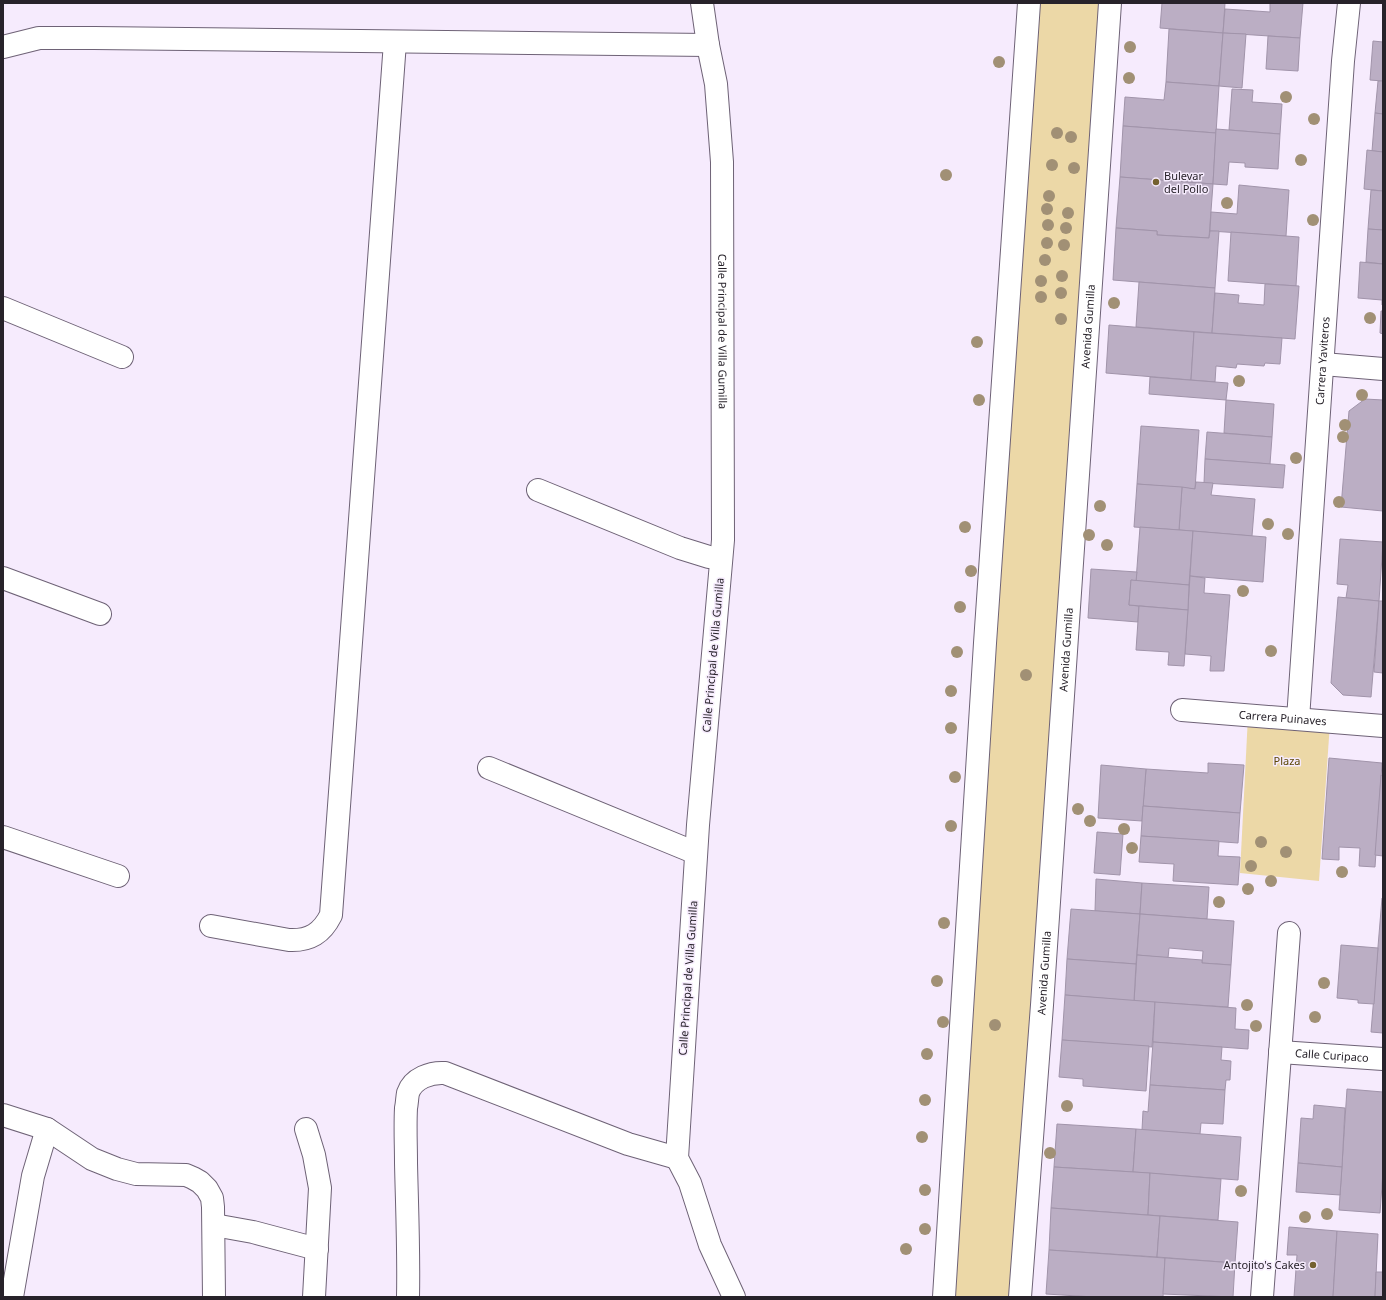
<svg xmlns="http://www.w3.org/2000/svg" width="1386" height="1300" font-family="'Noto Sans',sans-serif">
<rect width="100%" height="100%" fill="#f6ebfd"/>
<!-- green -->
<g fill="#ecd8a7">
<polygon points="1033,3 1107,3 1017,1297 948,1297"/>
<polygon points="1248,716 1330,723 1319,881 1240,873"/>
</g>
<!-- building -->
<g fill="#bbaec4" stroke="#a194aa">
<polygon points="1162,3 1225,3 1223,33 1160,28"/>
<polygon points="1270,3 1303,3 1300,38 1223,33 1225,9 1270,12"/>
<polygon points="1169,29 1223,33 1219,86 1166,82"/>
<polygon points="1223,33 1246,34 1242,88 1219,86"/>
<polygon points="1268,36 1300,38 1298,71 1266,69"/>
<polygon points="1373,41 1383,42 1383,81 1370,80"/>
<polygon points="1378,81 1383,81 1383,114 1375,113"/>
<polygon points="1166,82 1219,86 1216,133 1123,126 1125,97 1164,100"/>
<polygon points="1232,89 1253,90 1252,102 1282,104 1280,134 1229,130"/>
<polygon points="1375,113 1383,114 1383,152 1372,151"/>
<polygon points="1123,126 1216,133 1213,184 1120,177"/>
<polygon points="1216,129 1280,134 1278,169 1245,167 1245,163 1229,162 1227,185 1213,184"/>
<polygon points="1367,150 1383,152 1383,191 1364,189"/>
<polygon points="1120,177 1213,184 1209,238 1157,235 1157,231 1116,228"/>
<polygon points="1239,185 1289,190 1286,236 1210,231 1211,212 1237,214"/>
<polygon points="1371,190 1383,191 1383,230 1368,229"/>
<polygon points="1116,228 1157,231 1157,235 1209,238 1210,231 1219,231 1215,288 1113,280"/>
<polygon points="1368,229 1383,230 1383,264 1366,262"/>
<polygon points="1231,232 1299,237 1296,286 1228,281"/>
<polygon points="1360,262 1383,264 1383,305 1382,305 1382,300 1358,298"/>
<polygon points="1139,282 1215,288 1212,333 1136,327"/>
<polygon points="1265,284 1299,286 1295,339 1212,333 1215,293 1239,295 1238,303 1264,305"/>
<polygon points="1381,311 1383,311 1383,334 1380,333"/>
<polygon points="1109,325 1194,332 1191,380 1106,373"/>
<polygon points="1194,332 1282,338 1280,364 1265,363 1264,366 1237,364 1236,368 1216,366 1215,382 1191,380"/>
<polygon points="1150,377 1228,383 1226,400 1149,394"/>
<polygon points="1365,399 1383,400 1383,511 1341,507 1349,411"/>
<polygon points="1226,400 1274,404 1272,437 1224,433"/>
<polygon points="1141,426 1199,430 1195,489 1137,484"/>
<polygon points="1207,432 1272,437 1270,464 1205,459"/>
<polygon points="1205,459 1285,465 1283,488 1204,483"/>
<polygon points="1196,482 1213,483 1211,495 1255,499 1252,536 1179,530 1182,487 1195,489"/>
<polygon points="1137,484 1182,487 1179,530 1134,527"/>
<polygon points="1140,527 1193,531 1189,585 1136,581"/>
<polygon points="1193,531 1266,537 1263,582 1190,576"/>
<polygon points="1340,539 1383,542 1379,601 1346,598 1348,585 1337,584"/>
<polygon points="1091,569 1137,572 1136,581 1131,580 1129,605 1139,606 1138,622 1088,618"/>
<polygon points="1190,576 1205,578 1204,593 1230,595 1224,671 1210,671 1211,656 1185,654"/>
<polygon points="1131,580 1189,585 1188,610 1129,605"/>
<polygon points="1338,597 1379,601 1371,697 1343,695 1331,683"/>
<polygon points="1379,601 1383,601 1383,673 1374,672"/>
<polygon points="1139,606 1188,610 1184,666 1168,665 1169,652 1136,650"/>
<polygon points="1329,758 1382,763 1375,867 1359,866 1360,848 1339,847 1339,860 1322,859"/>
<polygon points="1208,763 1244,765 1240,813 1143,806 1146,769 1208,773"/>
<polygon points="1101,765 1146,769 1142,821 1098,818"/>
<polygon points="1381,775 1383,776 1383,856 1375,855"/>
<polygon points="1143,806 1240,813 1238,843 1141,836"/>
<polygon points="1097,832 1123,834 1120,875 1094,873"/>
<polygon points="1141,836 1219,841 1218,856 1240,857 1238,885 1173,881 1174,864 1139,862"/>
<polygon points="1096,879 1142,883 1140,914 1095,911"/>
<polygon points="1142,883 1209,887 1207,919 1140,914"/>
<polygon points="1382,898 1383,898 1383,1033 1371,1032"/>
<polygon points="1071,909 1140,914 1136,964 1067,959"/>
<polygon points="1140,914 1234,921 1231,965 1202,963 1203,951 1169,948 1168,958 1137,955"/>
<polygon points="1341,945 1378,948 1374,1004 1358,1003 1358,1000 1337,998"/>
<polygon points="1137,955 1202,960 1202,963 1231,965 1228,1007 1134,1001"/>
<polygon points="1067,959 1136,964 1134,1001 1065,995"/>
<polygon points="1065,995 1155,1002 1152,1047 1062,1040"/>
<polygon points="1155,1002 1236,1008 1235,1029 1249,1030 1248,1049 1153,1042"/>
<polygon points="1062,1040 1149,1046 1146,1091 1083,1086 1083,1079 1059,1077"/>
<polygon points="1153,1042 1222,1047 1221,1060 1231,1061 1230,1080 1226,1080 1225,1090 1150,1085"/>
<polygon points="1150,1085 1225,1090 1223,1124 1201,1123 1200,1134 1142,1130 1143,1111 1148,1112"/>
<polygon points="1347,1089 1383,1092 1383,1171 1380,1213 1339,1210"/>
<polygon points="1314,1105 1345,1108 1342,1167 1298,1163 1301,1118 1313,1119"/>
<polygon points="1057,1124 1136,1129 1133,1172 1054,1167"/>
<polygon points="1136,1129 1241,1137 1238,1180 1133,1172"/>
<polygon points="1298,1163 1342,1167 1340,1195 1296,1192"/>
<polygon points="1054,1167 1150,1173 1148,1215 1051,1208"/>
<polygon points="1150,1173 1221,1179 1218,1220 1148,1215"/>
<polygon points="1051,1208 1160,1216 1157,1257 1049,1250"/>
<polygon points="1160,1216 1238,1222 1235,1263 1157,1257"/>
<polygon points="1289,1227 1337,1231 1333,1297 1294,1297 1297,1255 1287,1255"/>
<polygon points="1337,1231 1378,1234 1375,1297 1333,1297"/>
<polygon points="1049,1250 1165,1258 1163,1297 1094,1297 1046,1294"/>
<polygon points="1165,1258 1235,1263 1233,1297 1163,1294"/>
<polygon points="1376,1272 1383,1272 1383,1297 1375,1297"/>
</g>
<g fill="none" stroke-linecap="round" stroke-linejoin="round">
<!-- minor casing -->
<g stroke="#6e6276" stroke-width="24">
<g id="minor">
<path id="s1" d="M702 3 708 45 716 84 722 162 723 540 698 825 677 1158 690 1183 710 1245 734 1297"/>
<polyline points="3,47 39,38 94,38 708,45"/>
<polyline points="3,308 122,357"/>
<polyline points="1323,364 1383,369"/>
<polyline points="538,490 680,548 709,557 721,558"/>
<polyline points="3,578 100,614"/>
<path id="s2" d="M1182 710 1383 726"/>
<path id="s3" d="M1298 719 1343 61 1349 3"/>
<polyline points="489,768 696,853"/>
<polyline points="3,837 118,876"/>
<path d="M211 926 289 940C310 941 322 933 331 915L395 42"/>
<path id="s4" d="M1280 1052 1383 1059"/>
<polyline points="3,1115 47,1129 92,1159 117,1169 136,1174 186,1175 193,1178 200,1182 207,1189 212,1198 213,1207 214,1297"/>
<polyline points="306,1129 314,1155 320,1188 314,1297"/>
<polyline points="214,1225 253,1232 317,1249"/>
<polyline points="12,1297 33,1176 47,1129"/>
<path d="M408 1297C409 1252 407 1208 406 1163 406 1145 405 1127 406 1108 407 1104 407 1098 408 1093 413 1078 431 1072 445 1073L628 1144 677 1158"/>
<polyline points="1262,1297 1289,933"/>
</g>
</g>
<!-- secondary casing -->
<g stroke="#6e6276" stroke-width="24">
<g id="secondary">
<polyline points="944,1297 985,643 1029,3"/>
<path id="s5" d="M1020 1297 1042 1005 1110 3"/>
</g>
</g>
<!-- minor -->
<use href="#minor" stroke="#fff" stroke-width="22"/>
<!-- secondary -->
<use href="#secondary" stroke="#fff" stroke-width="22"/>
</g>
<!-- trees -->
<g fill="#a19075">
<circle cx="1130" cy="47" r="6"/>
<circle cx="999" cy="62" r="6"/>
<circle cx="1129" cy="78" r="6"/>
<circle cx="1286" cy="97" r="6"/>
<circle cx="1314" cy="119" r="6"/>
<circle cx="1057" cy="133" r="6"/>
<circle cx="1071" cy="137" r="6"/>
<circle cx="1301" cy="160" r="6"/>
<circle cx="1052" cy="165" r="6"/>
<circle cx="1074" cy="168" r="6"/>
<circle cx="946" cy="175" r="6"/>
<circle cx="1049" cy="196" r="6"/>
<circle cx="1227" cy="203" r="6"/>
<circle cx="1047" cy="209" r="6"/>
<circle cx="1068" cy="213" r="6"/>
<circle cx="1313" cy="220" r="6"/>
<circle cx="1048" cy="225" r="6"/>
<circle cx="1066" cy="228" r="6"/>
<circle cx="1047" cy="243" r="6"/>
<circle cx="1064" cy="245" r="6"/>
<circle cx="1045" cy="260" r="6"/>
<circle cx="1062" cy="276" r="6"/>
<circle cx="1041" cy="281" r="6"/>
<circle cx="1061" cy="293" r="6"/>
<circle cx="1041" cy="297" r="6"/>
<circle cx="1114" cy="303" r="6"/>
<circle cx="1370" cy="318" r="6"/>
<circle cx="1061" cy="319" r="6"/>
<circle cx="977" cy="342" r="6"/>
<circle cx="1239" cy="381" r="6"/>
<circle cx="1362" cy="395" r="6"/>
<circle cx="979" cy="400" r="6"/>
<circle cx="1345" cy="425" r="6"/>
<circle cx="1343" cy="437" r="6"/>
<circle cx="1296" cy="458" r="6"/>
<circle cx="1339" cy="502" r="6"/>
<circle cx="1100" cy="506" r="6"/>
<circle cx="1268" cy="524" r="6"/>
<circle cx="965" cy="527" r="6"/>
<circle cx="1288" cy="534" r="6"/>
<circle cx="1089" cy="535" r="6"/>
<circle cx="1107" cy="545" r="6"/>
<circle cx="971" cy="571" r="6"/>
<circle cx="1243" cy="591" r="6"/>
<circle cx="960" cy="607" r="6"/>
<circle cx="1271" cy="651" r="6"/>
<circle cx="957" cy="652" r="6"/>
<circle cx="1026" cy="675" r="6"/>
<circle cx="951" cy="691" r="6"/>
<circle cx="951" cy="728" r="6"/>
<circle cx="955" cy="777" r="6"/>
<circle cx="1078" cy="809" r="6"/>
<circle cx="1090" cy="821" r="6"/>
<circle cx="951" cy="826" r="6"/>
<circle cx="1124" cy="829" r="6"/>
<circle cx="1261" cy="842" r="6"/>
<circle cx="1132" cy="848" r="6"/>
<circle cx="1286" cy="852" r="6"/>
<circle cx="1251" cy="866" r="6"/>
<circle cx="1342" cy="872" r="6"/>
<circle cx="1271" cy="881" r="6"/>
<circle cx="1248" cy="889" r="6"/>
<circle cx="1219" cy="902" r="6"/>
<circle cx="944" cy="923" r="6"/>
<circle cx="937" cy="981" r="6"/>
<circle cx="1324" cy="983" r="6"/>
<circle cx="1247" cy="1005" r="6"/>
<circle cx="1315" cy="1017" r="6"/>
<circle cx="943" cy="1022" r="6"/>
<circle cx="995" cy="1025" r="6"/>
<circle cx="1256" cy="1026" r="6"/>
<circle cx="927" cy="1054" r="6"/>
<circle cx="925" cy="1100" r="6"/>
<circle cx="1067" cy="1106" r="6"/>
<circle cx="922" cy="1137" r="6"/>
<circle cx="1050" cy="1153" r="6"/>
<circle cx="925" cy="1190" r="6"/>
<circle cx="1241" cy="1191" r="6"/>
<circle cx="1327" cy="1214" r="6"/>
<circle cx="1305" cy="1217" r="6"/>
<circle cx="925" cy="1229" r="6"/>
<circle cx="906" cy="1249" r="6"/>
</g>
<!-- markers -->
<g fill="#746130" stroke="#f6ebfd" stroke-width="1.5">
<circle cx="1156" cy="182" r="4"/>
<circle cx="1313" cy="1265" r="4"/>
</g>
<g text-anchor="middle" stroke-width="3" stroke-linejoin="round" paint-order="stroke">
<!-- poi labels -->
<g font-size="11" fill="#27222a" stroke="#f6ebfd" text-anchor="start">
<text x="1164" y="180">Bulevar<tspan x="1164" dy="13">del Pollo</tspan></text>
<text x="1305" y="1269" text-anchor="end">Antojito's Cakes</text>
</g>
<!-- street labels -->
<g font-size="11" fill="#27222a" stroke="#f6ebfd">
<text dy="4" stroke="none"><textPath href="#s5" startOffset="973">Avenida Gumilla</textPath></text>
<text dy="4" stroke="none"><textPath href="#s1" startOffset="330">Calle Principal de Villa Gumilla</textPath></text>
<text dy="4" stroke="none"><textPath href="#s3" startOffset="359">Carrera Yaviteros</textPath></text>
<text dy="4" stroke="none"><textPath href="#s5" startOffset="649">Avenida Gumilla</textPath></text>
<text transform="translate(713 655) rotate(-85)" y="4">Calle Principal de Villa Gumilla</text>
<text dy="4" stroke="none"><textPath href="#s2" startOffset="101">Carrera Puinaves</textPath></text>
<text dy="4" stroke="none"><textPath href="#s5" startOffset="325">Avenida Gumilla</textPath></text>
<text transform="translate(688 978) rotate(-86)" y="4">Calle Principal de Villa Gumilla</text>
<text dy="4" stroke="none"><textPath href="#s4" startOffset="52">Calle Curipaco</textPath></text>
</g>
<!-- park labels -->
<g font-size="11" fill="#5b4605" stroke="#f6ebfd">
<text x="1287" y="765">Plaza</text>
</g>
</g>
<!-- border -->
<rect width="1386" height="1300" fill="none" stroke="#27222a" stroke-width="8"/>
</svg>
